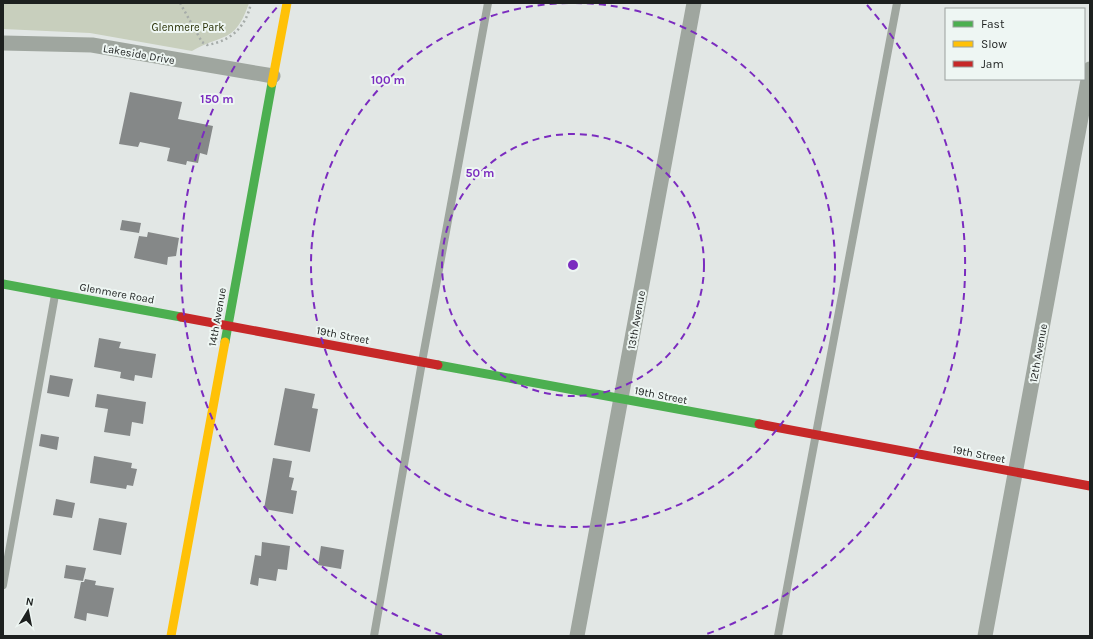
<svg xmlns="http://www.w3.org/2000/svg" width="1093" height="639" font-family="Karla,sans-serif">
<rect width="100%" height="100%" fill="#e2e7e5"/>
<!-- green -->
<path fill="#c8cfbd" d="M3 3H249C235 44 223 33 192 51L90 33 3 29Z"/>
<!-- building -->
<g fill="#858888">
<polygon points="130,92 182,102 178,119 213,126 207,155 200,153 198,163 187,161 186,165 167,161 170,148 140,142 138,147 119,144"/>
<polygon points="122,220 141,223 139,233 120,230"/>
<polygon points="148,232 179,238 176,256 168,257 167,265 134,258 139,236 147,237"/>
<polygon points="99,338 121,342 119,348 156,354 152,378 135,375 134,381 120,378 121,372 94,367"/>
<polygon points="50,375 73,379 69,397 47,393"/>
<polygon points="285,388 315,394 312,408 318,409 310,452 274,445"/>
<polygon points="97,394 146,402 143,424 132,422 130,436 104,432 108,409 95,407"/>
<polygon points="41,434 59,437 57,450 39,446"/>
<polygon points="94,456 132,463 131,468 137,469 133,486 127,485 126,489 90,483"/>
<polygon points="273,458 292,461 289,477 294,478 291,490 297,491 293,514 264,509"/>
<polygon points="56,499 75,503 72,518 53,515"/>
<polygon points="99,518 127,523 121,555 93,550"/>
<polygon points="262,542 290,546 287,570 278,569 276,581 259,578 258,586 250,584 255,555 261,556"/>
<polygon points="321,546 344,550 341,569 318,565"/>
<polygon points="66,565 86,568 83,581 64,578"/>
<polygon points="85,579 96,581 95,585 114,588 108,617 87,613 86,621 74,618 81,582 84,582"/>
</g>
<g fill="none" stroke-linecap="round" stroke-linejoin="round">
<!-- path -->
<path stroke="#a6aca9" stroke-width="2.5" stroke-dasharray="2 3" stroke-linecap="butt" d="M180 3 202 42 207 45C231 41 246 27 251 3"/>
<!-- lane -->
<g stroke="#9fa69f" stroke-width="8">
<polyline points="3,585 55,295"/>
<polyline points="374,636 422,362 488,3"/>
<polyline points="778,636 897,3"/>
</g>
<!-- street -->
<g stroke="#9fa69f" stroke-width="15">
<polyline points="3,43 92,45 273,76"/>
<polyline points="577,636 694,3"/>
<polyline points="985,636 1090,69"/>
</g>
<!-- fast -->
<g stroke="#4caf50" stroke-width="9">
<polyline points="3,284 181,317"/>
<polyline points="225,342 272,83"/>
<polyline points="438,365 759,424"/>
</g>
<!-- slow -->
<g stroke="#ffc107" stroke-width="9">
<polyline points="272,83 287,3"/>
<polyline points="171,636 225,342"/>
</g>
<!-- jam -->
<g stroke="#c62828" stroke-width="9">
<polyline points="181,317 438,365"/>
<polyline points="759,424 1090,486"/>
</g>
</g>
<!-- distance rings -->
<g fill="none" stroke="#7b2cbf" stroke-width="2" stroke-dasharray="7 5">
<circle cx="573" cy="265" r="131"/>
<path d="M575 3A262 262 0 1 1 571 3"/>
<path d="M442 635A393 393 0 0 1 279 5M867 5A393 393 0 0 1 704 635"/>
</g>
<g text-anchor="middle" stroke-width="4" stroke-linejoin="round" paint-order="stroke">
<!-- park labels -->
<g font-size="11" fill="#262e03" stroke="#eef6f3">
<text x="188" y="31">Glenmere Park</text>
</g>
<!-- street labels -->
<g font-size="11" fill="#1d201f" stroke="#eef6f3">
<text transform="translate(139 54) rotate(10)" y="4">Lakeside Drive</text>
<text transform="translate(117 293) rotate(10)" y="4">Glenmere Road</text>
<text transform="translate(217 317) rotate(-80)" y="4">14th Avenue</text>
<text transform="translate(636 320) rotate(-80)" y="4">13th Avenue</text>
<text transform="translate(343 335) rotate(11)" y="4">19th Street</text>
<text transform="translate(1038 353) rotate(-80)" y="4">12th Avenue</text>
<text transform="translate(661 395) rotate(11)" y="4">19th Street</text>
<text transform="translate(979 454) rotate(11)" y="4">19th Street</text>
</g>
</g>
<circle cx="573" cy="265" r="6" fill="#7b2cbf" stroke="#eef6f3" stroke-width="2"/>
<g font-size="12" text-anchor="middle" font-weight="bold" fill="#7b2cbf" stroke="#eef6f3" stroke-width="4" stroke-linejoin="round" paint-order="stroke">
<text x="388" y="84">100 m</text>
<text x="217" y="103">150 m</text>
<text x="480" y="177">50 m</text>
</g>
<!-- border -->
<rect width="1093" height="639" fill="none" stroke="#1d201f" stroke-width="8"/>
<!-- legend -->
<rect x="945" y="8" width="140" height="72" fill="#eef6f3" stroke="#9aa09e"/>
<rect x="953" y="21" width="20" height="6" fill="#4caf50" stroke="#9aa09e"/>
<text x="981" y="28" font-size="12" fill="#1d201f">Fast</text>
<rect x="953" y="41" width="20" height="6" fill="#ffc107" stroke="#9aa09e"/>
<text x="981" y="48" font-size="12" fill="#1d201f">Slow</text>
<rect x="953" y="61" width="20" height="6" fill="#c62828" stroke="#9aa09e"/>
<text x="981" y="68" font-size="12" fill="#1d201f">Jam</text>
<!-- north arrow -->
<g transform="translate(28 611) rotate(10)" stroke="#eef6f3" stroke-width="3" paint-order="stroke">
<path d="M0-3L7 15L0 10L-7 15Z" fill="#1d201f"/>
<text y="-6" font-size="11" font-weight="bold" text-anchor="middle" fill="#1d201f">N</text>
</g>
</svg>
